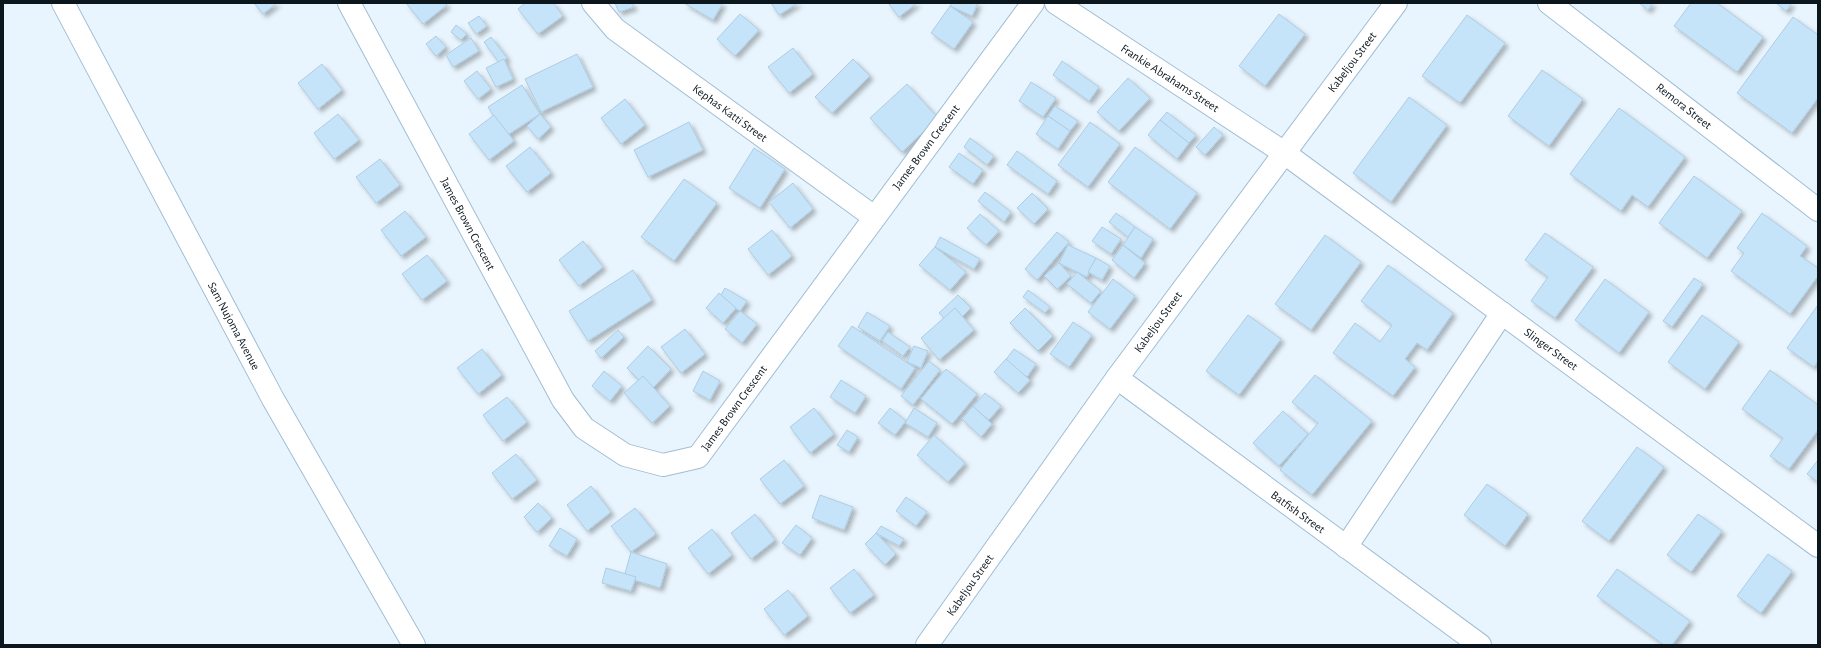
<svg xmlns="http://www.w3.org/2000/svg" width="1821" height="648" font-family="'Alegreya Sans',sans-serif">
<defs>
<filter id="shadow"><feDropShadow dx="3.5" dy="3.5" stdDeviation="2" flood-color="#0004"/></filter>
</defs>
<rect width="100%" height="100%" fill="#e9f5fe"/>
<!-- building -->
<g fill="#c5e4f9" stroke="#aecce1" filter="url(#shadow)">
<polygon points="254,3 277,3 263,14"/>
<polygon points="406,3 446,3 447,5 423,24"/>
<polygon points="525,3 553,3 563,16 538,34 518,9"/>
<polygon points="615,3 632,3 634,7 619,12"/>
<polygon points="684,3 723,3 713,20"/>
<polygon points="771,3 798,3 779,15"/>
<polygon points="888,3 917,3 899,17"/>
<polygon points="952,3 978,3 972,16 950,6"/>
<polygon points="1639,3 1653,3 1648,10"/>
<polygon points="1691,3 1717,3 1763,37 1737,72 1674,26"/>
<polygon points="1776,3 1792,3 1786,11"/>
<polygon points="950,6 973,22 954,49 931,33"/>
<polygon points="740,14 759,30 735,56 717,39"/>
<polygon points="1279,14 1305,34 1265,86 1239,66"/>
<polygon points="1467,15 1505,43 1460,103 1422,76"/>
<polygon points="479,16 487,26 476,34 468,23"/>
<polygon points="1793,17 1818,35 1818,98 1792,133 1737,93"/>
<polygon points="456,25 467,34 461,40 451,32"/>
<polygon points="436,36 446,47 436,56 426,44"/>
<polygon points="491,37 507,58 500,64 484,42"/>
<polygon points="471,38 479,51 453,67 446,55"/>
<polygon points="793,48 813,74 789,93 768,67"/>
<polygon points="577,54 593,87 541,112 525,79"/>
<polygon points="504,59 513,79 496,87 486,68"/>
<polygon points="853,59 870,76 832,113 815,97"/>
<polygon points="1062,61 1099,87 1089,101 1053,75"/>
<polygon points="322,64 342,90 318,109 298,83"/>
<polygon points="1542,70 1583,99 1549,146 1508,116"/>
<polygon points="477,71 491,89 478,99 464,81"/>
<polygon points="1128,78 1150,98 1119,131 1097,112"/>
<polygon points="1031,82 1056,98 1043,117 1019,101"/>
<polygon points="907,84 938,118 902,152 870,118"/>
<polygon points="522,85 540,114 506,136 488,107"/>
<polygon points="1409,97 1447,125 1391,202 1353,173"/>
<polygon points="625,99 645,125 621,144 601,118"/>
<polygon points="1055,106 1078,121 1070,131 1048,116"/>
<polygon points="1619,108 1685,157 1648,207 1632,195 1621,211 1570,174"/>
<polygon points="1167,112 1196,135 1189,143 1160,120"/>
<polygon points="338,114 359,140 334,159 314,133"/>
<polygon points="540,114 551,127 538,139 527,126"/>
<polygon points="494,115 514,141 489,160 469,134"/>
<polygon points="1048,116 1070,131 1058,149 1036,134"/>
<polygon points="1160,120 1189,143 1177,159 1148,135"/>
<polygon points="689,122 703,150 648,177 634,150"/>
<polygon points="1090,122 1120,144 1088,187 1058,165"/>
<polygon points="1214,127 1223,135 1205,155 1196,147"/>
<polygon points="970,138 994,156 987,165 964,147"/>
<polygon points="530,147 551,173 527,192 506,166"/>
<polygon points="1135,147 1197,193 1170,229 1108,182"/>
<polygon points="754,148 785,169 760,208 729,188"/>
<polygon points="1017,151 1057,181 1048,194 1007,165"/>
<polygon points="959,153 983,170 973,184 949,167"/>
<polygon points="380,159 400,185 376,203 356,177"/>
<polygon points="1694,176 1742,211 1707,258 1659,223"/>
<polygon points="684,179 717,203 674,261 641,237"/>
<polygon points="793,183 813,209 790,228 769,202"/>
<polygon points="985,192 1011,212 1004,222 978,201"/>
<polygon points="1032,193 1048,209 1034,224 1017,208"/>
<polygon points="405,211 426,237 401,256 381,230"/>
<polygon points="1116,213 1135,227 1128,237 1109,222"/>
<polygon points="1762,213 1807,246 1800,256 1818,268 1818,276 1790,314 1731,271 1744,253 1737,248"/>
<polygon points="980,214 999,231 986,245 967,228"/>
<polygon points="1102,227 1121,239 1111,254 1092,241"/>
<polygon points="1135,227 1153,239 1141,258 1123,245"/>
<polygon points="772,230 792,256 768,275 748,249"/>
<polygon points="1057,232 1069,242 1037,280 1025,269"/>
<polygon points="1545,233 1593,267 1555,318 1531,301 1548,277 1525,260"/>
<polygon points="1325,235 1361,262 1311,330 1275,304"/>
<polygon points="940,237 980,259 974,269 935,247"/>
<polygon points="583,241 603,267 579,286 559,260"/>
<polygon points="1068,245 1096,258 1087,277 1059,263"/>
<polygon points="1123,245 1145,263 1134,278 1112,260"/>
<polygon points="935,247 966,272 950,290 919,265"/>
<polygon points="427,255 447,281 422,300 402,274"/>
<polygon points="1096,258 1110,266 1102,280 1088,272"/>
<polygon points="1059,263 1071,276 1057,289 1044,276"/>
<polygon points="1388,265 1453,313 1427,350 1417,343 1405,359 1415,367 1393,396 1333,353 1355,323 1380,342 1392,325 1361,301"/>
<polygon points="633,270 652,300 588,341 569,311"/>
<polygon points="1077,272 1101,291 1091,303 1067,284"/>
<polygon points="1694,278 1703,284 1672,327 1663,321"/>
<polygon points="1113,279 1135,296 1110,329 1088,312"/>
<polygon points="1605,279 1649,312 1619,353 1575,320"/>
<polygon points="725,288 747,301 740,311 719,298"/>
<polygon points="1028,290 1050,307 1045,313 1023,297"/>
<polygon points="719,293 736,308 723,323 706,308"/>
<polygon points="958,295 971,308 953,326 939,313"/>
<polygon points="1818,305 1818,361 1814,367 1787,348"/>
<polygon points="955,308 974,330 939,360 921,338"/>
<polygon points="1025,308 1053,336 1038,351 1010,323"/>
<polygon points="740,311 757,324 742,343 725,329"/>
<polygon points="867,312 890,326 880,341 858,327"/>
<polygon points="1248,315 1281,339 1239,395 1206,371"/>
<polygon points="1702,315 1739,342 1705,389 1668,362"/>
<polygon points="1073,322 1092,335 1069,367 1050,354"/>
<polygon points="852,326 915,368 901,389 838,346"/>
<polygon points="685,329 705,354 681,373 661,347"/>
<polygon points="618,330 624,337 601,358 595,351"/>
<polygon points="888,332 910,347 903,356 882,341"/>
<polygon points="648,346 671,369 650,391 627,368"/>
<polygon points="914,346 928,351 921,368 907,362"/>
<polygon points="482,349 502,375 478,394 457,368"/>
<polygon points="1014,349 1036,364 1027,377 1004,362"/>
<polygon points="1006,359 1030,380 1018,393 994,372"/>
<polygon points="929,361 940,370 913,405 901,396"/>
<polygon points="946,369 977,394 952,424 921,399"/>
<polygon points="1770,370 1818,405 1818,430 1789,469 1770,456 1783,438 1742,409"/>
<polygon points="604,371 622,386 610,401 592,386"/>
<polygon points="703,371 720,381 710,400 693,391"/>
<polygon points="1315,375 1372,421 1312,495 1280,470 1318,423 1292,402"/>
<polygon points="643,376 670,406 652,423 624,393"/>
<polygon points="841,380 866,396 855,413 830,397"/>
<polygon points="985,393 1001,406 989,420 973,407"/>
<polygon points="507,397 527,422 503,441 483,415"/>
<polygon points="973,406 992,424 981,437 962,419"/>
<polygon points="814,408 834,434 810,453 790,427"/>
<polygon points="890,408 906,421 895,435 878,423"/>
<polygon points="914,408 937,423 928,437 905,423"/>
<polygon points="1283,411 1308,434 1279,466 1253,443"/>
<polygon points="847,430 858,437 849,452 837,445"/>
<polygon points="934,435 965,463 948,482 917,455"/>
<polygon points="1637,447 1664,467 1609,541 1582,521"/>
<polygon points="516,454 537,480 512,499 492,473"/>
<polygon points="784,460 804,486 780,504 760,479"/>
<polygon points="1818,460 1818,482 1807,474"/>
<polygon points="1487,484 1528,514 1505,546 1464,515"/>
<polygon points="591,486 611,512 587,531 567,505"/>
<polygon points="820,495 853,507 844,530 812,518"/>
<polygon points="906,497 927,512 916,526 896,511"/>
<polygon points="538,503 552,518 537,532 524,517"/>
<polygon points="635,508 656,534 631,552 611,526"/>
<polygon points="755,514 775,540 751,559 731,533"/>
<polygon points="1698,514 1722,531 1691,572 1667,555"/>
<polygon points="796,525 812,538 800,555 782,543"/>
<polygon points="881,526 904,539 899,546 876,533"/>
<polygon points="560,528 577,539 567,556 549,546"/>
<polygon points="712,529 732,555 708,574 688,548"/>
<polygon points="876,533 896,554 885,565 865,544"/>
<polygon points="631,552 667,564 660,588 624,577"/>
<polygon points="1768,554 1792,571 1761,613 1737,596"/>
<polygon points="606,568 636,577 631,591 602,583"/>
<polygon points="854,569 874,595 850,613 830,588"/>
<polygon points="1617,569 1690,621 1672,645 1664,645 1597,596"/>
<polygon points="788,590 808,616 784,635 764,609"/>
</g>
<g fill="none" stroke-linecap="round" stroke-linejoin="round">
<!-- minor casing -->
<g stroke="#a0bed3" stroke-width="24">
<g id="minor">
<polyline points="349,3 563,400 584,428 625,455 663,465 698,457 1033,3"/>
<polyline points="593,3 615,29 874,217"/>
<polyline points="1056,3 1283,152 1818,546"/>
<polyline points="1549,3 1818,210"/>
<polyline points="1117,378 1480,645"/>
<polyline points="1346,547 1502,313"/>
</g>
</g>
<!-- tertiary casing -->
<g stroke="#a0bed3" stroke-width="24">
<g id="tertiary">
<polyline points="63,3 273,399 414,645"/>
<polyline points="927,645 1117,378 1396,3"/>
</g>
</g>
<!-- minor -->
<use href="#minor" stroke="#fff" stroke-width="22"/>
<!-- tertiary -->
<use href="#tertiary" stroke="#fff" stroke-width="22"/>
</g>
<g text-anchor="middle" stroke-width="3" stroke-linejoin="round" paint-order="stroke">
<!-- street labels -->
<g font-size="12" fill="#0b161d" stroke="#fff">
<text transform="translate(1352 62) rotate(-53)" y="4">Kabeljou Street</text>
<text transform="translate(1170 78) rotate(33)" y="4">Frankie Abrahams Street</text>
<text transform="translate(1684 106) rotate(38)" y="4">Remora Street</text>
<text transform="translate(730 113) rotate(36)" y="4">Kephas Katti Street</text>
<text transform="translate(926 147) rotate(-53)" y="4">James Brown Crescent</text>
<text transform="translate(468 224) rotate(62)" y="4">James Brown Crescent</text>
<text transform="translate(1158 322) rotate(-54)" y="4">Kabeljou Street</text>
<text transform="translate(234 326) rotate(62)" y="4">Sam Nujoma Avenue</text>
<text transform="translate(1551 349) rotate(36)" y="4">Slinger Street</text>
<text transform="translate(734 408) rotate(-54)" y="4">James Brown Crescent</text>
<text transform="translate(1298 512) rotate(36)" y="4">Batfish Street</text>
<text transform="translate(970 585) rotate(-55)" y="4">Kabeljou Street</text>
</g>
</g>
<!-- border -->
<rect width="1821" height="648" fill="none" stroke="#0b161d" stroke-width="8"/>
</svg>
